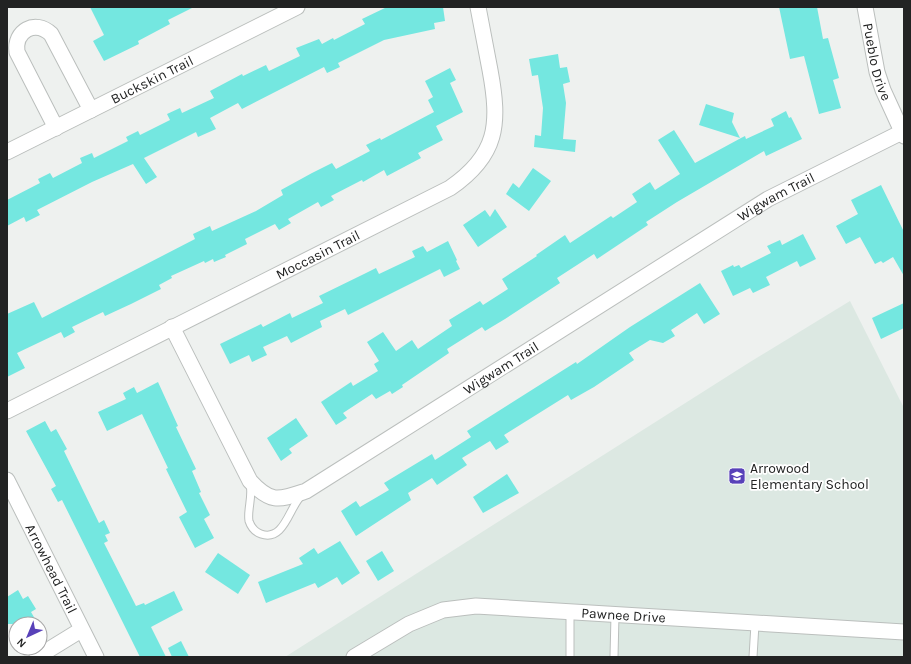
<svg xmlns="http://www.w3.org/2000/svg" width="911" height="664" font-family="Karla,sans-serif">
<rect width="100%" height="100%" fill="#eef1ef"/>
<!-- built -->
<polygon fill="#dce8e2" points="850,301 904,408 904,657 285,657 750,362"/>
<!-- building -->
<g fill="#74e7e0">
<polygon points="90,7 194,7 168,20 170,24 138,41 139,44 104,61 93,41 104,35"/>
<polygon points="387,7 443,7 445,21 434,23 435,29 384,40 338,63 340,67 327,73 324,67 242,109 238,103 210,118 216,129 198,137 196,132 144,158 157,177 146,184 133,164 92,182 37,210 40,215 26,222 24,217 7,226 7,200 40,183 38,179 50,173 53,178 82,163 80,158 92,153 94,158 128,141 126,137 138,131 140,135 170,120 167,114 180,108 182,113 214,98 210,91 242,74 243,76 266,65 269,71 300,56 296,48 319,39 322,44 333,38 334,40 365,24 362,19"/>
<polygon points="779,7 817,7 823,39 828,38 839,78 833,80 841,108 819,114 804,56 790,59"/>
<polygon points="558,54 560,68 567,67 570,82 563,84 566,103 563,139 576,140 575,152 534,147 535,135 541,136 543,108 538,75 532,76 529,59"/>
<polygon points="450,68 456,80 450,83 463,112 436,126 443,140 418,153 421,158 387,176 384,170 363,182 362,180 331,196 334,200 321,207 318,202 288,219 291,223 279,230 275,224 245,239 247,244 225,255 226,257 214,262 213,259 205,263 204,261 171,276 172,278 159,285 161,289 131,304 105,316 103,312 72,327 75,332 64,338 61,332 17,353 25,368 7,377 7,314 34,302 42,318 195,239 193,234 210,226 212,231 256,211 283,195 281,190 312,173 332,163 336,169 370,151 366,145 380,138 381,140 434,112 428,100 433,97 425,81"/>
<polygon points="706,104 734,113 732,122 740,138 699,125"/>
<polygon points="786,111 789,118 791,117 802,139 766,156 764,151 677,202 646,222 648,225 597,259 594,254 557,278 560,283 505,319 485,331 482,327 447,349 449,353 402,385 403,387 392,394 390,391 376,399 372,394 343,413 347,418 336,425 321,402 351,382 353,386 378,371 374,364 379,361 367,342 383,332 396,351 412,340 418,349 452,326 449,320 480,301 483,305 508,289 502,279 537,256 536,255 565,235 570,243 611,216 613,218 637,202 632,194 650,182 655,190 680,174 658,140 674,130 695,163 741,138 745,136 746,139 774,126 771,119"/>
<polygon points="533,168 551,181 529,211 506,194 513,183 519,188"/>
<polygon points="881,185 904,232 904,276 893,257 883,263 881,261 875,264 860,237 846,244 836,226 858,214 851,200"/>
<polygon points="495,209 507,227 478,247 463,225 485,210 490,217"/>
<polygon points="803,234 816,259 800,267 797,261 766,277 770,285 753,293 750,288 733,296 721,271 733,265 734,267 739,265 741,268 771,253 767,246 780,240 782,245"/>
<polygon points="448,241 457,260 456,261 460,269 444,277 440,269 348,315 345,309 320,321 322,327 291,343 287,336 263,347 267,355 252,362 249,355 230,364 220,344 261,324 263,327 290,313 292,318 323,303 319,296 364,274 376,268 379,274 415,257 412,251 423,246 427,252"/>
<polygon points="700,283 720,314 704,324 697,313 671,330 675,336 663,343 650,340 629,353 634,360 594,387 571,400 568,395 504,435 509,442 496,450 490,441 462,458 467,465 437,485 432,478 408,493 411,500 356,536 341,511 356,501 360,507 389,490 384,483 432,454 435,460 471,437 467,431 576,362 577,364 630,327"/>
<polygon points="904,303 904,328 881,339 872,318"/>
<polygon points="158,382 178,426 176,427 196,469 192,471 201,492 199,493 210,515 204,519 214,538 195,548 179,517 187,512 166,469 168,468 142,414 107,431 98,412 126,399 123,393 134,387 137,393"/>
<polygon points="296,418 308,436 289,449 292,453 281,461 267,438"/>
<polygon points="45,421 51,432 56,429 67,449 64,451 99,523 104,520 110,533 105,535 108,541 104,543 136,606 144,603 145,605 174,591 183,610 151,627 166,657 140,657 62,500 58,502 51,489 56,486 26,431"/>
<polygon points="507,474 519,493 483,513 473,497"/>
<polygon points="340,541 360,573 342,585 337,577 318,588 315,583 266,603 258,582 303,564 299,558 314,548 318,554"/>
<polygon points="382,551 394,571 378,581 366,561"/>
<polygon points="218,553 250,575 238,594 205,572"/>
<polygon points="18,590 23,599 28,596 36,609 31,612 38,624 7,624 7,597"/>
<polygon points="181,641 189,657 172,657 168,648"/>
</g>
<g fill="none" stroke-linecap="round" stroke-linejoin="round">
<!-- lane casing -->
<g stroke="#bbbfbd" stroke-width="9">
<g id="lane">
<path d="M250 484C253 497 247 510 249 521 251 527 255 532 261 534 284 542 289 508 301 496"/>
<polyline points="570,657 570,612"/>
<polyline points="614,657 615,615"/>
<polyline points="753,657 755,624"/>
</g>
</g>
<!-- street casing -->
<g stroke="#bbbfbd" stroke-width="17">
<g id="street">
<path id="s1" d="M865 7 877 72 883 90 904 136"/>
<path d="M56 128 17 52C14 31 35 19 51 34L91 110"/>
<path id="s2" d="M7 152 297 7"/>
<path id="s3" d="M172 327 250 481C271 504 279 500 306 491L768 199 902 132"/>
<path id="s4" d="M7 411 450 188C498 155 500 124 490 70 486 49 482 28 478 7"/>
<path id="s5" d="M7 480 96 657"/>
<polyline points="37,657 81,630"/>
<path id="s6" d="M354 657 409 624 443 610 476 606 904 632"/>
</g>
</g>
<!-- lane -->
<use href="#lane" stroke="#fff" stroke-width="7"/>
<!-- street -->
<use href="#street" stroke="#fff" stroke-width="15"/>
</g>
<!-- icons -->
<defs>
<g id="school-square" transform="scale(0.9)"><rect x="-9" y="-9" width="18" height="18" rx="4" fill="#5841b9" stroke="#fff"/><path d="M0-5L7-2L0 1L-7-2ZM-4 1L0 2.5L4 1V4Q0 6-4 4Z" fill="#fff"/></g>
</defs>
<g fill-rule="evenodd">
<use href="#school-square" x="737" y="476"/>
</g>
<g text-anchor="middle" stroke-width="3.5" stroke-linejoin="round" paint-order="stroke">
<!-- street labels -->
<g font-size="14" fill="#222323" stroke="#fff">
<text dy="5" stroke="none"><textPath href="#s1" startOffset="56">Pueblo Drive</textPath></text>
<text dy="5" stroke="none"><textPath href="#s2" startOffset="162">Buckskin Trail</textPath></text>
<text dy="5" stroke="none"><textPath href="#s3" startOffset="790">Wigwam Trail</textPath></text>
<text dy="5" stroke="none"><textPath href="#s4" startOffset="348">Moccasin Trail</textPath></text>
<text dy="5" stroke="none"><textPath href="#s3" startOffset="466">Wigwam Trail</textPath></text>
<text dy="5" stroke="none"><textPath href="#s5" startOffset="99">Arrowhead Trail</textPath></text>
<text dy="5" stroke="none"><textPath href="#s6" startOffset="282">Pawnee Drive</textPath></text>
</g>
<!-- poi labels -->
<g font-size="14" fill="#222323" stroke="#fff" text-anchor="start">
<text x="750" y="473">Arrowood<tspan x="750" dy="16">Elementary School</tspan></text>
</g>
</g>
<!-- border -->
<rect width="911" height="664" fill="none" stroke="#222323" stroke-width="16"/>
<!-- north arrow -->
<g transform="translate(28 636) rotate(224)"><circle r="19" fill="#ffffff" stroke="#a7a7a7"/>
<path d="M0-3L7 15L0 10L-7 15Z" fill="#5841b9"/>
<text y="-6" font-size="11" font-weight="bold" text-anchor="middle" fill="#222323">N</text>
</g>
</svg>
